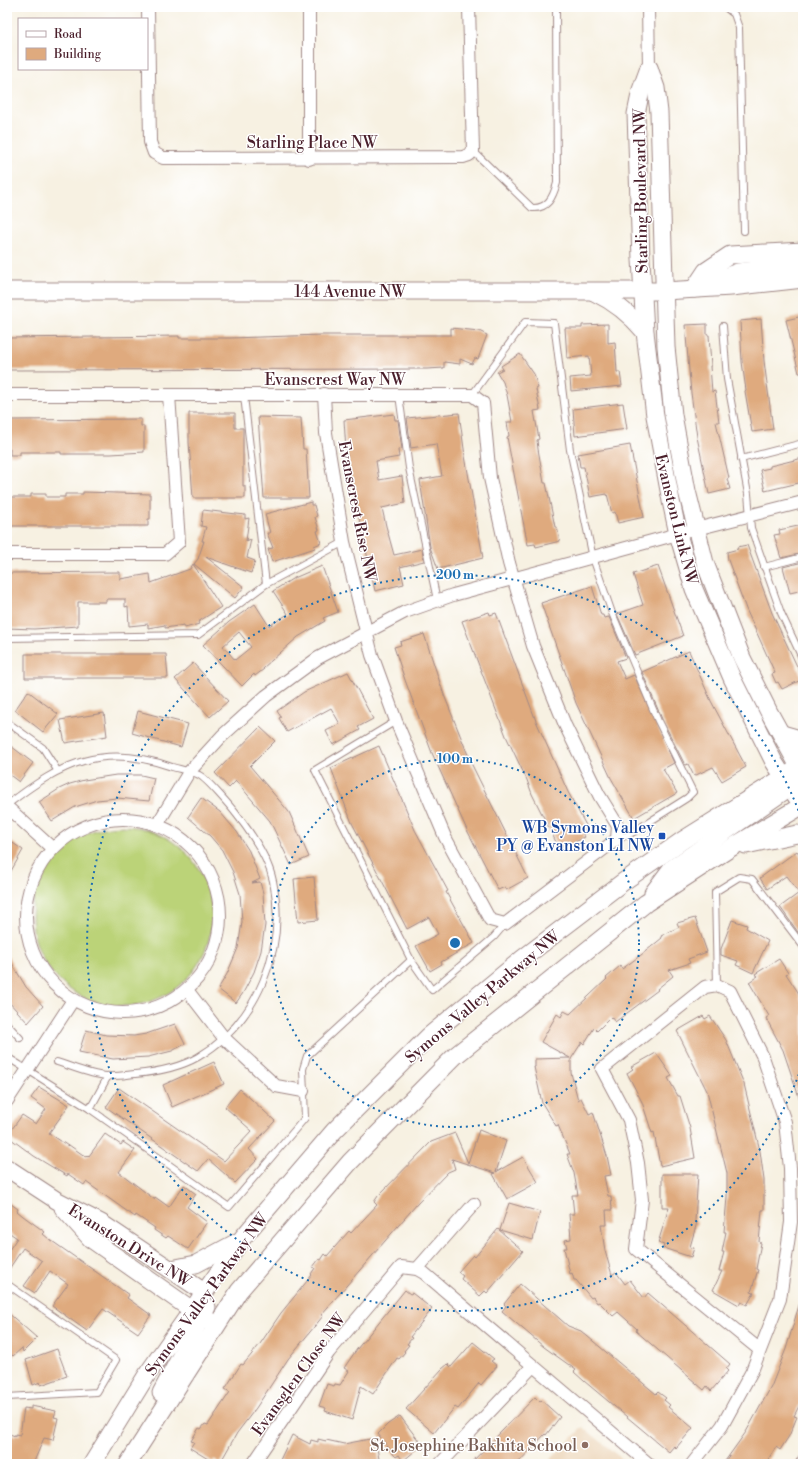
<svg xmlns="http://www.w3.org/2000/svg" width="810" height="1471" font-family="'Libre Bodoni',serif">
<rect width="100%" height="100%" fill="#fff"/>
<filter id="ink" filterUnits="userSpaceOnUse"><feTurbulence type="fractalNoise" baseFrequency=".025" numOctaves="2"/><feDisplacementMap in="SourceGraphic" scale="8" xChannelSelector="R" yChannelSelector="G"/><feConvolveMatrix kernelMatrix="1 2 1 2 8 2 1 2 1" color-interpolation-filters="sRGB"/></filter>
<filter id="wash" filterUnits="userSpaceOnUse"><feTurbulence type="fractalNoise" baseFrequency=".012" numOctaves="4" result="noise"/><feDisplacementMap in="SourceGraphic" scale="16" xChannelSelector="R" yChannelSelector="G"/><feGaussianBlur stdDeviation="0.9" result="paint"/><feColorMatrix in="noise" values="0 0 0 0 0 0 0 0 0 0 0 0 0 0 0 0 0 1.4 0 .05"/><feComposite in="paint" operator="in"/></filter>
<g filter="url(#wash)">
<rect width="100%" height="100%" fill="#f7f1e2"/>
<!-- built -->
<polygon fill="#edd7bb" points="583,1427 628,1464 546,1464"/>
<!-- green -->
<circle fill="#bbd378" stroke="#827952" cx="122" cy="916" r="90"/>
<g id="blocks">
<!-- building -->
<g fill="#dfaa7e" fill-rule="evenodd">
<polygon points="803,316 803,373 799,373 786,320"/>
<polygon points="761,319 764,361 773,429 752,432 745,391 746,390 742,362 740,321"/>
<polygon points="608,324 608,343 615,342 617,372 620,372 622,386 571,391 570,378 591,376 589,356 567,358 565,328 582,328 582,325"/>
<polygon points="707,324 707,335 709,335 711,366 710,366 712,392 715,391 719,422 716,422 729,478 727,479 730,489 709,494 697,437 691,393 685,325"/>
<polygon points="451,328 479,331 487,335 478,359 475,358 472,364 460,359 460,364 444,362 444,368 427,369 7,370 7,338 179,336 179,338 230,338 322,335 451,335"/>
<polygon points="520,354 534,374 538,388 536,389 540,410 534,411 539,439 537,440 538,449 544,483 546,483 555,527 557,527 560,541 536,547 535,544 528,545 522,516 507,437 509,436 507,422 512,422 507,395 503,382 497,372 503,369 501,366"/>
<polygon points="623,403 627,429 575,436 573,409"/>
<polygon points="189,413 235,413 235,428 243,428 243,486 245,486 245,498 193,498 189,442"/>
<polygon points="459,413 465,456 483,558 438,569 430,547 420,480 442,476 436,444 411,448 407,418"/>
<polygon points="394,414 395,420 398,420 402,449 398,450 399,457 376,461 379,480 402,476 405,503 382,508 386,526 394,555 422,549 424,561 400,567 404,584 375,591 355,500 346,450 344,420"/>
<polygon points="258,417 301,418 303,449 306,449 309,498 264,498"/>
<polygon points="141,419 141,426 144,426 144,452 111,454 61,454 61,452 20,452 20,455 10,455 10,449 7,449 7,427 10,427 10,420"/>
<polygon points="630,445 644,517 618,523 615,512 612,513 610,506 607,494 590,497 584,467 580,467 578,454"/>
<polygon points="803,458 803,482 765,491 760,470 770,468 770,466"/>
<polygon points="83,492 150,494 150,519 148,519 148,526 7,526 7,497 31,497 31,494 46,494 46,497 65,497 65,494 83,494"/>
<polygon points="311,502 311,505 314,505 317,516 315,517 319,530 317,531 321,543 314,546 315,548 272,562 268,549 273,548 267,533 270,533 265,514"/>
<polygon points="203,510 245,515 245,519 249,518 246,541 251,539 247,558 255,561 251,573 206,557 244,587 235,598 194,564 198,559 204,541 202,541 206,527 201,526"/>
<polygon points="803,525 803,553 781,558 774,535 780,534 779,530"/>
<polygon points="747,545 772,613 803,679 782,689 778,682 776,683 772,674 775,673 746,609 728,560 727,552 738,549 737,547"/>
<polygon points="803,562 803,590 790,593 783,567"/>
<polygon points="193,564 221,607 198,622 199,624 185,628 184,625 165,628 165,625 148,628 148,624 129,626 128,606 125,607 125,599 106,599 106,602 78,602 78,626 34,629 7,628 7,573 120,572 120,579 150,574 151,583 190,569"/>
<path d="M322 566 338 612 323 618 325 621 298 637 263 668 264 669 255 676 254 674 242 686 203 645 229 622 255 604 269 626 288 614 273 591 292 579ZM239 632 251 647 235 660 223 646Z"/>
<polygon points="658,566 683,636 635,655 617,614 643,605 633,574"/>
<polygon points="592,586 601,615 603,615 604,618 609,617 626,658 617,661 625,679 634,675 674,763 663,769 677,793 634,818 611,778 576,703 541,603"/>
<polygon points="489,612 490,615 496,613 536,721 568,792 589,831 583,834 585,837 560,850 532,794 527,780 506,736 462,621"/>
<polygon points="424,634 444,695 472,765 528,878 506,890 505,887 498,890 467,830 432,753 405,680 394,647 401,645 400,642"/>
<polygon points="689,651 711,701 746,767 722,781 713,767 694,776 688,764 685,765 662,719 642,672"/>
<polygon points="25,654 166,654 168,678 25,678"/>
<polygon points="193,663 228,701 210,717 175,679"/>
<polygon points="348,672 373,719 358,727 360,730 333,745 326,731 340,724 331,708 287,732 279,718 281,717 277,711 304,692"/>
<polygon points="28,691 58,714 43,732 15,710"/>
<polygon points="138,711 188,724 181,747 132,733"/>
<polygon points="104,713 107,736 65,743 60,720"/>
<polygon points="260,727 275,741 250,766 289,812 309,857 291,865 270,821 236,781 229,788 215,773"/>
<polygon points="7,743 33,763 19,782 7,773"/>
<polygon points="379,746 415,830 448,891 446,892 453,905 474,943 441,962 442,964 430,971 416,946 438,934 429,917 407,929 352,823 331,768"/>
<polygon points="116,775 141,775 154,778 149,801 117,798 97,800 75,807 52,821 39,802 59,789 70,784 84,780"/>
<polygon points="201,798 220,812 237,832 249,851 260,879 252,883 260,882 263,893 265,925 261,951 254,972 243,993 236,1003 218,989 227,974 238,948 242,922 240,894 233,872 222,850 210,836 188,817"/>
<polygon points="7,839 23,850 7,878"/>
<polygon points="797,851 803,859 803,939 780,907 799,893 786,876 767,889 760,878"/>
<polygon points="314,877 318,920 298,922 294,879"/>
<polygon points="695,918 707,952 688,959 690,963 669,970 673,976 657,989 658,990 615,1022 611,1017 597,1031 594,1028 584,1044 582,1042 571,1059 571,1073 578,1100 581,1098 589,1114 593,1112 607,1156 611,1175 604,1176 608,1196 611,1196 612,1210 606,1210 607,1225 601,1225 605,1251 612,1275 616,1272 625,1284 630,1280 644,1298 648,1293 730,1364 726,1369 728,1371 711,1391 707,1386 704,1390 636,1331 637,1329 618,1312 613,1316 599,1302 597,1303 593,1297 591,1298 576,1280 574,1280 572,1273 570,1274 564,1248 567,1248 565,1240 571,1239 569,1214 574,1214 572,1195 578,1195 574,1173 567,1154 570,1154 558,1125 556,1126 542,1103 534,1067 535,1067 535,1059 570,1058 541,1042 557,1014 561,1017 564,1011 570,1014 607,979 606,978 620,966 622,969 641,955 662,938 661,936 679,927 677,923"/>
<polygon points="732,920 747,925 746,928 768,941 753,973 736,965 738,961 721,955 721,949"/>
<polygon points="7,955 26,987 43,1006 28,1023 7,1000"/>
<polygon points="779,959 788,973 786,974 798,992 803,1005 803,1103 801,1103 783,1050 766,1018 769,1016 749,982 758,976 755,974"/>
<polygon points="703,1016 705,1019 710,1016 726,1040 744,1084 760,1151 764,1180 764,1210 762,1210 759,1242 761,1243 756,1269 758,1270 751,1292 754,1293 747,1305 741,1302 739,1305 713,1290 722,1271 719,1271 724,1252 722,1252 726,1232 724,1232 727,1197 727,1173 707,1091 677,1031"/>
<polygon points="175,1024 185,1044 172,1051 148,1057 113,1059 79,1052 86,1030 106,1035 134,1036 146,1034"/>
<polygon points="656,1053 672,1076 668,1078 678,1096 680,1096 690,1128 695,1158 660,1166 654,1132 652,1133 642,1102 627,1073 633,1069 631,1067"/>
<polygon points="214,1062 224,1084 172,1107 163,1085"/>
<polygon points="39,1087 69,1105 49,1133 68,1146 69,1145 86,1157 88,1155 89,1156 105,1134 121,1145 123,1142 135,1150 119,1172 154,1199 155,1197 169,1207 184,1185 196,1194 187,1207 207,1222 188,1249 168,1236 166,1238 154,1230 155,1228 136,1215 135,1217 86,1182 84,1185 68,1174 67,1176 34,1156 7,1136 22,1115 36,1124 46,1109 31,1098"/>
<polygon points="119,1088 224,1161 252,1131 225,1107 240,1089 275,1121 249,1149 258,1159 235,1183 208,1159 198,1171 106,1107"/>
<polygon points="479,1130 506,1141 496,1172 523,1157 538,1182 507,1199 493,1174 495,1173 452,1159 455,1169 448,1172 417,1204 321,1315 323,1316 288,1359 256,1408 237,1433 220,1463 214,1459 213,1462 190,1448 194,1442 191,1441 199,1428 201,1429 205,1424 208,1425 230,1392 225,1389 241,1364 243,1365 260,1344 281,1313 312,1275 311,1274 315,1268 313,1267 319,1259 321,1260 325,1254 327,1256 349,1231 351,1233 377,1205 374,1202 378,1196 431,1142 455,1133 468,1163"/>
<polygon points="662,1174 698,1174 695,1221 697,1222 690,1247 694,1248 691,1257 663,1248 664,1245 658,1243 669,1207 662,1207"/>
<polygon points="7,1201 18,1209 17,1211 23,1216 45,1232 43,1234 49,1239 129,1295 127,1298 151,1315 138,1333 103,1309 87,1331 52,1306 68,1284 50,1271 35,1293 24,1286 42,1261 23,1248 7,1272 7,1253 17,1238 7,1231"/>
<polygon points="509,1203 540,1212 533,1240 500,1230"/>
<polygon points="498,1229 523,1251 487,1293 485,1291 480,1296 461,1279 463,1276 458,1272 473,1255 475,1257"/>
<polygon points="520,1284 568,1326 581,1331 656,1394 658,1392 666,1398 664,1400 670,1405 668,1407 693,1428 676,1448 674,1446 669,1452 584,1381 574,1372 576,1370 544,1347 502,1311 506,1306 504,1304"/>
<polygon points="405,1290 410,1294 412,1293 432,1309 410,1337 412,1338 407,1344 409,1345 404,1351 405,1352 399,1359 397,1358 373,1394 361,1386 352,1420 325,1411 326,1408 319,1406 327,1384 334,1386 335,1384 340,1385 349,1371 344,1368 357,1349"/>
<polygon points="800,1302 803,1302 803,1398 794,1416 797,1417 789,1436 780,1450 776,1447 765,1464 723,1464 746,1432 771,1387 786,1349"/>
<polygon points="7,1312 37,1338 23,1352 22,1348 13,1356 7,1350"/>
<polygon points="473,1342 494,1359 491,1361 497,1366 481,1385 479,1383 458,1409 455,1407 434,1433 406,1409 442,1369 448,1364 451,1367"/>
<polygon points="57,1349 67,1376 41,1385 40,1382 33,1385 26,1360"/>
<polygon points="535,1397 540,1402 541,1400 560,1417 546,1435 545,1434 517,1464 470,1464"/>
<polygon points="31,1406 56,1411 54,1417 58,1418 53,1440 44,1438 33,1464 7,1464 7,1433 15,1436 15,1434 20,1435 24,1408 31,1409"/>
<polygon points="400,1416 422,1445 403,1461 399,1455 396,1457 394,1455 378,1434 388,1424"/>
<polygon points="292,1435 310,1444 311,1440 318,1442 318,1439 326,1441 326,1440 344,1444 375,1438 380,1464 282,1464 283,1461 280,1460"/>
</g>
</g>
</g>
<g filter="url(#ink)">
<use href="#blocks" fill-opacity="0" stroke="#a08886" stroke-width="1"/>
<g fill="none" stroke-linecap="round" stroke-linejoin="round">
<!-- lane casing -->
<g stroke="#a08886" stroke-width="8">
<g id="lane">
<polyline points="725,7 734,14 739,28 744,231"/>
<path d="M473 151 532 208C548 209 553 197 557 183L556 7"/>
<polyline points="723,326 727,379 748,494 751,528 781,613 803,660"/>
<polyline points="399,395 409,468 437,600"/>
<polyline points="472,395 525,322 554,323 570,450 593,558 612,613 658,721 693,792 687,798 630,834 617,839"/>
<polyline points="244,396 266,584"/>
<polyline points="741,459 803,443"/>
<polyline points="764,567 803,557"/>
<polyline points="7,638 198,635 266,584 344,542"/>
<polyline points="396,721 315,770 411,960 432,990 494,937 505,924"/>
<polyline points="7,722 43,748 57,770"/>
<path d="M7 805C61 763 103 742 172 767 179 769 194 772 199 775 207 779 231 807 237 815 252 834 268 857 273 881 287 948 258 1022 198 1057 179 1068 156 1072 135 1074 126 1075 116 1077 107 1076 91 1075 73 1067 57 1062"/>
<polyline points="717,985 715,892 739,877 752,879 803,946"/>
<polyline points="7,1024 20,1038"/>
<polyline points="7,1057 90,1109 229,1207 305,1118 303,1069 307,1056 411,960"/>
<polyline points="90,1109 108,1076"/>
<polyline points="7,1284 116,1360 97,1392 7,1397"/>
<polyline points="798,1464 803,1456"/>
</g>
</g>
<!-- street casing -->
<g stroke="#a08886" stroke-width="14">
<g id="street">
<polyline points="148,7 150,142 154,153 163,158 463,157 469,155 473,151 469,7"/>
<polyline points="648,7 649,68"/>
<polyline points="309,159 309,7"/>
<polyline points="7,395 472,395 483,403 490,478 509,563 533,646 565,725 599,795 618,826 617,839 505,924 490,920 445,837 396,721 372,655 344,542 326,433 324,394"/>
<polyline points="7,554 165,554 179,542 169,395"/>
<polyline points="7,807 53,849"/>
<circle cx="123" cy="916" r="97"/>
<polyline points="157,825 189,772 222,736 266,696 318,658 405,612 453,595 696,529 803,502"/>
<polyline points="187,990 224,1038 276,1086 303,1091"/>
<polyline points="7,1101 73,1000"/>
<polyline points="417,1269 474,1204"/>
<polyline points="253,1464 329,1352 401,1267 417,1269 424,1273 649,1464"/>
<polyline points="440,1464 533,1366"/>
<polyline points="692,1464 722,1426 752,1371 780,1299 791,1222 790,1168 785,1122 763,1057 730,991 717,985 705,987 602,1069 629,1120 638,1163 642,1200 636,1249 760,1350"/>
</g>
</g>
<!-- secondary casing -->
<g stroke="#a08886" stroke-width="19">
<g id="secondary">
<polyline points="649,68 641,90 636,114 641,259 645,332 655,416 671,501 678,534 694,589 732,678 774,762 803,807"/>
<polyline points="649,68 656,88 659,112 666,347 673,415 687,491 705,563 742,658 769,712 803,774"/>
<polyline points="709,283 738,272 803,265"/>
<polyline points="694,289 706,271 730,255 803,251"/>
<polyline points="7,291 664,291 731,287 803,279"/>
<path d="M594 292C615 302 630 314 645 332"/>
<polyline points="782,734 803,740"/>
<polyline points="746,845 797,834 803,835"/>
<polyline points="653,893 671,869 790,787 798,779"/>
<polyline points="7,1168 56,1200 101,1223 204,1292"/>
<polyline points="63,1208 91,1239 192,1310 216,1325"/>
<polyline points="171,1269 196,1264 237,1242"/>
<polyline points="161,1393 207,1307"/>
<polyline points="92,1464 148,1373 244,1236 334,1131 429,1036 522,959 623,882 683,840 803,765"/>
<polyline points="128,1464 239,1291 350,1162 455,1056 646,903 729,849 803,805"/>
</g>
</g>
<!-- lane -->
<use href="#lane" stroke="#fff" stroke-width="6"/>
<!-- street -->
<use href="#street" stroke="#fff" stroke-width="12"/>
<!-- secondary -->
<use href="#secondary" stroke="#fff" stroke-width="17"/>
</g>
</g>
<!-- distance rings -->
<g fill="none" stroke="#1f6fb2" stroke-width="2" stroke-dasharray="2 4">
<circle cx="455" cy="943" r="184"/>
<path d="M803 1063A368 368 0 1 1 803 823"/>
</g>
<!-- markers -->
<rect fill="#1a4fb4" stroke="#fff" stroke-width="1.5" x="658" y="832" width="8" height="8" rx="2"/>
<circle fill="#8d6e63" stroke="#fff" stroke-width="1.5" cx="585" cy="1445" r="4"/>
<g text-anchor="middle" stroke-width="3" stroke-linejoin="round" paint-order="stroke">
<!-- street labels -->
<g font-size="16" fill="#4a1f2b" stroke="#fff">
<text x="312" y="148">Starling Place NW</text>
<text transform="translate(640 191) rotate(-91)" y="6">Starling Boulevard NW</text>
<text x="350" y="297">144 Avenue NW</text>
<text x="335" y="385">Evanscrest Way NW</text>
<text transform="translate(358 511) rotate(79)" y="6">Evanscrest Rise NW</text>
<text transform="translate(677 519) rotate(76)" y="6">Evanston Link NW</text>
<text transform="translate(482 996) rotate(-40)" y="6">Symons Valley Parkway NW</text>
<text transform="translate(130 1245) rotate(32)" y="6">Evanston Drive NW</text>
<text transform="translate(206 1294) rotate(-54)" y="6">Symons Valley Parkway NW</text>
<text transform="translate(298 1374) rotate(-54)" y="6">Evansglen Close NW</text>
</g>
<!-- transit labels -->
<g font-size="16" fill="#164399" stroke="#fff" text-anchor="end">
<text x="654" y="833">WB Symons Valley<tspan x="654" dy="18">PY @ Evanston LI NW</tspan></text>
</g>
<!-- education labels -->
<g font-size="16" fill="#785e54" stroke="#fff" text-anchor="end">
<text x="577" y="1451">St. Josephine Bakhita School</text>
</g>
</g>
<circle cx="455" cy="943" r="6" fill="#1f6fb2" stroke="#fff" stroke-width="2"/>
<g font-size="12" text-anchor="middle" font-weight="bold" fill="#1f6fb2" stroke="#fff" stroke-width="3" stroke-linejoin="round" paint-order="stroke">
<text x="455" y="579">200 m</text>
<text x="455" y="763">100 m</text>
</g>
<!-- margin -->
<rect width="810" height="1471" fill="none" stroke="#fff" stroke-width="24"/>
<!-- legend -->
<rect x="18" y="18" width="130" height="52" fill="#ffffff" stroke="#b7a5aa"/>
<rect x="26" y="31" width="20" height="6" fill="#ffffff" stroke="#b7a5aa"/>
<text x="54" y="38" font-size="12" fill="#4a1f2b">Road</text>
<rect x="26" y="48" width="20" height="12" fill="#dfaa7e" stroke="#b7a5aa"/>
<text x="54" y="58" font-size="12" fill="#4a1f2b">Building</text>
</svg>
